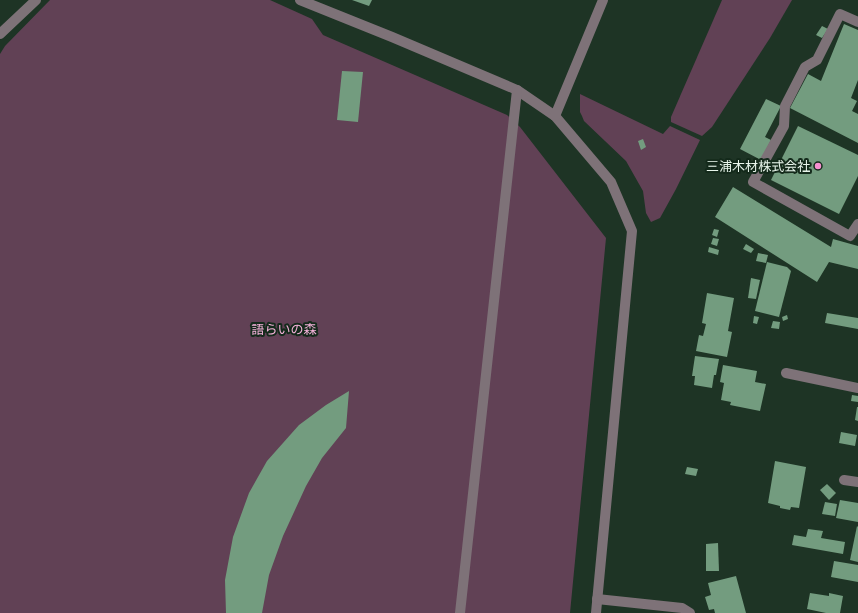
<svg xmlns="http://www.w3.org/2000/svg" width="858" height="613" font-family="'Nunito Sans','Noto Sans JP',sans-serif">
<rect width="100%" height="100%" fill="#1e3425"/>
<!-- green -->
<g fill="#614155">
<polygon points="50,0 270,0 312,19 323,35 507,115 520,127 606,238 570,613 0,613 0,54 5,46"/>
<polygon points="722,0 792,0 770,38 712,127 702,136 671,122 671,117"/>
<polygon points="580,94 663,134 670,126 700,140 676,189 660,218 651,222 646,213 643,191 626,161 584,121 582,116 580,112"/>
</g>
<!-- building -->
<g fill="#739c7f">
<polygon points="352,0 372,0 369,6"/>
<polygon points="844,24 858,30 858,80 851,98 857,101 852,111 858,114 858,143 790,108 808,74 821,81"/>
<polygon points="822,26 828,29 822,38 816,35"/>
<polygon points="342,71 363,72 358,122 337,120"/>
<polygon points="766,99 781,106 765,137 771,140 761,160 740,149"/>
<polygon points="798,126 858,155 858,176 839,214 771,180"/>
<polygon points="643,139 646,147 641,150 638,141"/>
<polygon points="733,187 831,247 833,239 858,246 858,269 829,262 817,282 715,217"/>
<polygon points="714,229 719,230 717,237 712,235"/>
<polygon points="713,238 719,239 717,246 711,244"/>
<polygon points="746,244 754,249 751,253 743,249"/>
<polygon points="709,247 719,250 718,255 708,252"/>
<polygon points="758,253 768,255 766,263 756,261"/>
<polygon points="767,262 787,267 791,271 779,317 755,311"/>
<polygon points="751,278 760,280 756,299 748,298"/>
<polygon points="707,293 734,298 728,331 732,332 727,357 696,351 699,335 703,336 706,324 702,323"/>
<polygon points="827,313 858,318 858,329 825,323"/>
<polygon points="787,315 788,319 783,321 782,317"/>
<polygon points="754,316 759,317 757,324 753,323"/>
<polygon points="773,321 780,322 779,329 771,328"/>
<polygon points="695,356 719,359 716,375 714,375 712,388 694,385 695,376 692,376"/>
<polygon points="723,365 757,371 755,382 766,384 760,411 730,405 731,402 721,400 724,383 720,382"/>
<polygon points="349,391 346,428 322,458 306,486 283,536 269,575 262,613 226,613 225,580 233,537 249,493 267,461 299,425 326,405"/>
<polygon points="852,395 858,396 858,402 851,401"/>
<polygon points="857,407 858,407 858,421 855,420"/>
<polygon points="841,432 857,435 855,446 839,443"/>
<polygon points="775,461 806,467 799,508 791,507 790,510 780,508 780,506 768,503"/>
<polygon points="687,467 698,469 696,476 685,474"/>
<polygon points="827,484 836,493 829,500 820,490"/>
<polygon points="840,500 858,503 858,522 836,518"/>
<polygon points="825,502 837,504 835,516 822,514"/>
<polygon points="857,526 858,527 858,562 850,560"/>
<polygon points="808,529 823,531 821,538 845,542 843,554 792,545 794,535 806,537"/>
<polygon points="718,543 719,571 706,571 706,544"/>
<polygon points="834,561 858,565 858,582 831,577"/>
<polygon points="736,576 746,613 715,613 714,609 709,610 705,597 711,595 708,583"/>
<polygon points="810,593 829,596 829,593 843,596 840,613 826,613 807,609"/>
</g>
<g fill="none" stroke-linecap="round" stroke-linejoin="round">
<!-- minor -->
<g stroke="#7e7278" stroke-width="10">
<polyline points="300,0 392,37 517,90 555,116 611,182 632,231 596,613"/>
<polyline points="858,22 840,14 817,60 805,67 785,106 784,126 753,182 850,236 858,224"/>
<polyline points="0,34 36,0"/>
<polyline points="555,116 603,0"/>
<polyline points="786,373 858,388"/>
<polyline points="844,480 858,482"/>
<polyline points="597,599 682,608 690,613"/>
<polyline points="460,613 517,90"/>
</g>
</g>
<!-- markers -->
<circle fill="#f690d0" stroke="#142a1b" stroke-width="1.5" cx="818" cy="166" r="4"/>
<g text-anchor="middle" stroke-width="4" stroke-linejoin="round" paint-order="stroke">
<!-- poi labels -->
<g font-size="13" fill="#e9f6ec" stroke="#142a1b" text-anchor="end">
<text x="810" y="171">三浦木材株式会社</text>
</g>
<!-- park labels -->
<g font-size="13" fill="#f5b2da" stroke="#142a1b">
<text x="284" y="334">語らいの森</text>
</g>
</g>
</svg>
